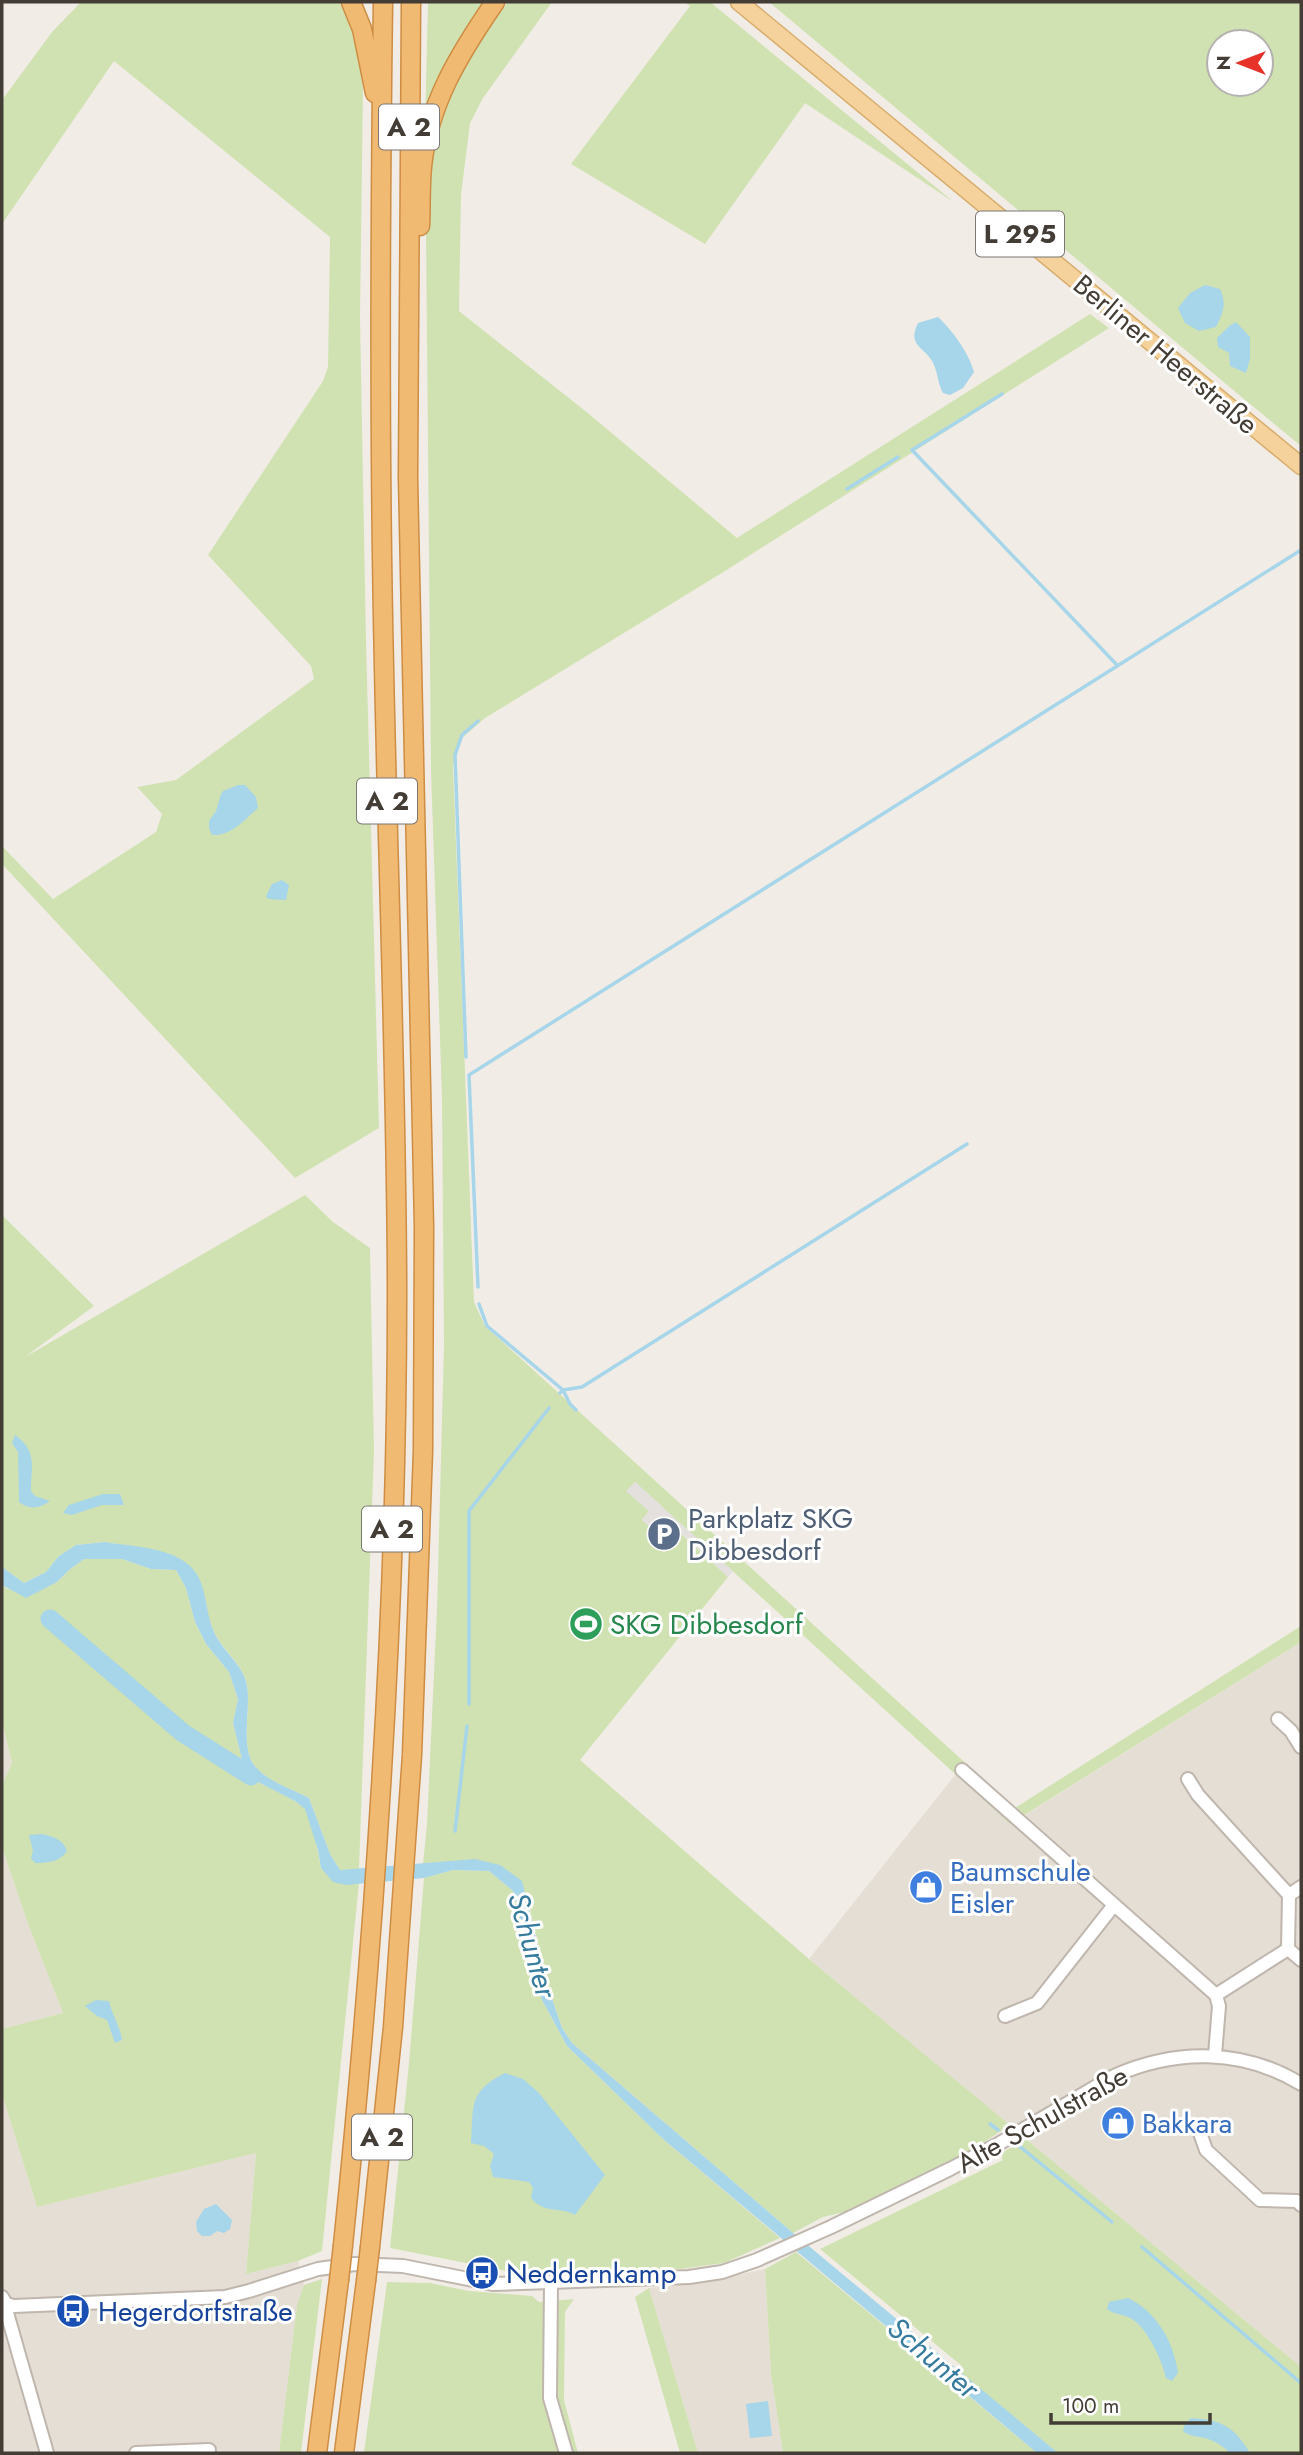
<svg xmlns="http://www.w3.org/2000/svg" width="1303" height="2455" font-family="Jost,sans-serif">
<rect width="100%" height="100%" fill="#f1ede6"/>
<!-- residential -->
<g fill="#e5ded5">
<polygon points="1301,1642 1301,2367 809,1959 955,1775 1011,1824"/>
<polygon points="2,1721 12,1763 2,1785"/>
<polygon points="2,1847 28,1924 63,2013 2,2029"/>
<polygon points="2,2094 37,2207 256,2153 246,2274 298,2261 304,2285 297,2305 279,2453 2,2453"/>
<polygon points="765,2269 771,2374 783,2453 698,2453 649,2288 704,2282"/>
</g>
<!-- green -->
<g fill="#d1e2b2" fill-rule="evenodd">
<path d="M81 2H339C356 28 359 58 363 88L360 317 366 641 379 1128 295 1178 2 864V846L53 899 156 832 162 814 137 787 176 780 314 679 311 666 208 555 323 381 328 367 330 237 114 61 2 224V100L52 32Z"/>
<polygon points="428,2 485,2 425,126"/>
<path d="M508 2H552L483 98 470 123 461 195 459 311 589 414 737 538 1090 314 1109 328 725 571 485 718 461 739 453 766 474 1302 485 1326 1015 1808 1301 1626V1642L1010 1824 635 1482 627 1491 649 1511 642 1520 665 1540 675 1528 728 1577 580 1760 809 1959 1010 2125 977 2147 845 2212 823 2217 793 2233 572 2043 562 2028 548 1987 529 1905 500 1865 423 1864 427 1824 437 1609 444 1346 442 1098 431 771 426 230C429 190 428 146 442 107 456 68 484 35 508 2Z"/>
<polygon points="684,2 710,2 955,203 805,103 705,244 571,164 690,6"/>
<path d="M769 2H1301V446L1250 404ZM1219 42H1261V84H1219Z"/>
<path d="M305 1195 333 1222 370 1248 374 1451 359 1869 340 1870 330 1854 309 1798C292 1789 265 1781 254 1765 240 1744 251 1710 247 1686 244 1665 223 1651 214 1632 206 1615 203 1594 198 1576L153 1550 105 1542 76 1545 59 1556 46 1572 24 1583 2 1567V1215L94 1306 25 1357Z"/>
<path d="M100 1557 122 1559 151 1569 176 1570 186 1588 195 1622 206 1644 229 1672 238 1699 233 1723 246 1776C260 1784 297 1799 305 1809 312 1819 319 1855 321 1868L346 1885 359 1883 322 2251 298 2261 246 2274 256 2153 37 2207 2 2094V2029L63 2013 28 1924 2 1847V1785L12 1763 2 1721V1585L8 1589 57 1582 69 1570 84 1559Z"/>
<polygon points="453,1870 489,1871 513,1891 542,2000 567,2046 663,2139 780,2238 724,2263 680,2269 516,2273 390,2248 409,2063 424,1878"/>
<polygon points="1026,2139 1301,2367 1301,2453 1058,2453 953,2367 962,2366 820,2249 1003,2160 1000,2154"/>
<polygon points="796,2252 1037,2453 783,2453 771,2374 765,2269"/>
<polygon points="322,2279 301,2453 279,2453 297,2305 304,2285"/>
<polygon points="387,2282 430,2283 469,2291 532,2296 539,2302 574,2299 565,2312 564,2400 578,2453 364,2453"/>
<polygon points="649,2288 698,2453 680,2453 635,2297"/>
</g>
<!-- parking -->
<polygon fill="#e3e0de" points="635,1482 733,1571 728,1577 676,1528 665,1540 642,1520 649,1511 626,1491"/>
<!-- water -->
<g fill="#a7d5e9">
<path d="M1205 285 1220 289C1227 304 1223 313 1216 327L1199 331 1185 323 1178 308 1190 293Z"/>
<path d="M938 317C952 330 969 353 974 372L963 388 950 395 943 393C937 382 938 371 932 361 923 346 907 345 918 323Z"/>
<polygon points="1236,322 1250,337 1250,359 1246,373 1230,366 1229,353 1218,347 1217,338 1229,326"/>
<path d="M238 785H245L256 797 258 808C244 820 232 836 212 835L209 828V821L216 811 221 794 223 791Z"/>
<polygon points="282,880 289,885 286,900 268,899 266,896 272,884"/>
<path d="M15 1435C38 1451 31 1467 31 1491L35 1496 50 1501C39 1509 30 1510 19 1502L18 1452 12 1443Z"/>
<polygon points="103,1494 120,1494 124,1505 102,1505 72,1515 63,1513 69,1505"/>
<path d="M105 1542C134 1547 182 1547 198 1576 207 1593 206 1615 214 1632 223 1652 244 1665 247 1686 251 1710 240 1745 254 1765 266 1781 292 1789 309 1798L330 1854 340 1870 475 1859 500 1865 522 1881 548 1987 562 2028 572 2043 793 2233 1058 2453H1037L1018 2437 663 2139 567 2046 542 2000 513 1891 489 1871 453 1870 424 1878 346 1885 333 1882 321 1868 318 1850 305 1809 295 1801 246 1776 233 1723 238 1699 229 1672 206 1644 195 1622 186 1588 176 1570 151 1569 122 1559H84L69 1570 57 1582 26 1598 2 1585V1567L24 1583 46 1572 59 1556 76 1545Z"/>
<path d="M42 1834C54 1837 63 1839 67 1851 60 1862 47 1863 35 1863L31 1858 33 1851 29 1835Z"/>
<path d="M96 2000 109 2001C112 2015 120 2026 122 2040L115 2043 107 2020 97 2016 85 2006Z"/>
<path d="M505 2073 523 2079 539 2093 605 2175 575 2215C561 2206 545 2215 531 2198L533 2188 529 2182 493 2177 490 2166 494 2154 484 2146 471 2143C474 2107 467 2092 505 2073Z"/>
<polygon points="216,2204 232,2220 230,2229 224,2233 217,2231 210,2236 202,2236 197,2231 196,2222 204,2209"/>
<path d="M1128 2298C1156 2311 1174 2342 1178 2373L1172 2381 1166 2378C1162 2360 1146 2324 1128 2317 1119 2313 1115 2315 1107 2309L1109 2302Z"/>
<polygon points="768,2401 772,2436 750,2438 746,2404"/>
<path d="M1191 2418C1223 2420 1234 2427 1250 2453H1230C1223 2446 1215 2441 1205 2438 1197 2436 1190 2437 1183 2431L1185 2424Z"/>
</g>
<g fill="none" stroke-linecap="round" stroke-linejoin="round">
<!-- stream -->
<g stroke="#a7d5e9" stroke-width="3.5">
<polyline points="1002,394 912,450 1117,665"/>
<polyline points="847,489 898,457"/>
<polyline points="466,1057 455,755 462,735 478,721"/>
<polyline points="478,1287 469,1075 1301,550"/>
<polyline points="479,1304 487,1326 563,1390 570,1404 576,1410"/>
<polyline points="560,1393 563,1390 582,1387 967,1144"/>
<polyline points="469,1704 469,1511 549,1408"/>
<polyline points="455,1831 467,1726"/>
<polyline points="990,2124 998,2130"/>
<polyline points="1018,2145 1112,2222"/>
<polyline points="1142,2247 1301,2383"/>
</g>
<!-- river -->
<polyline stroke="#a7d5e9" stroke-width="19" points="50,1619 183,1733 251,1776"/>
<!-- minor casing -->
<g stroke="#bfb6ad" stroke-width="16">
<g id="minor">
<polyline points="1278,1719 1291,1731 1301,1747"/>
<polyline points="962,1770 1216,1995 1219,2006 1215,2055"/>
<polyline points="1188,1779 1198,1795 1289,1895 1288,1949"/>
<polyline points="1289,1895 1301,1887"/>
<polyline points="1216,1995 1288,1949 1301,1960"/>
<polyline points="1005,2016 1037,2003 1114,1905"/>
<polyline points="1200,2133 1206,2150 1260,2200 1297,2201 1301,2205"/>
<polyline points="551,2283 550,2398 566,2453"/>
<path d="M2 2297 6 2304 14 2306 225 2297 249 2291 318 2269 355 2264 403 2266 493 2284 689 2277 722 2272 757 2260 831 2227 950 2169 1000 2143 1114 2076C1175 2049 1242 2048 1301 2084"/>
<polyline points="9,2305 7,2313 47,2453"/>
<polyline points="136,2453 209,2450"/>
</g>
</g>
<!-- major casing -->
<g stroke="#d8ad6d" stroke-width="19">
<polyline id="major" points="739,2 1301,466"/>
</g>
<!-- highway casing -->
<g stroke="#ce8d43" stroke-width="21">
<g id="highway">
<polyline points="351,2 362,29 375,93"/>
<path d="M420 226C421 206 420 187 422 167 428 104 460 53 495 2"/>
<path d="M343 2245C376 1923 398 1600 397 1277 396 1074 388 870 384 667 379 446 380 224 383 2"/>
<polyline points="370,2247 393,2027 412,1755 423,1451 424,1227 408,478 411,2"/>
<polyline points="317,2453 339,2280"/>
<polyline points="344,2453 366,2281"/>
</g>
</g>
<!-- minor -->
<use href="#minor" stroke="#fff" stroke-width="12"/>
<!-- major -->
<use href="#major" stroke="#f5d29c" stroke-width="16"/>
<!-- highway -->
<use href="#highway" stroke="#f0ba72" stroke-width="18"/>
<!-- highway-bridge casing -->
<g stroke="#ce8d43" stroke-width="21" stroke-linecap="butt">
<g id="highway-bridge">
<polyline points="339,2280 343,2245"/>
<polyline points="366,2281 370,2247"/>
</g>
</g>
<!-- highway-bridge -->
<use href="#highway-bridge" stroke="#f0ba72" stroke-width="18"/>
</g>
<!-- icons -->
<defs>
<g id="parking-disc" transform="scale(1.75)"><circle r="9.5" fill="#5c6f8a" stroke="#fff"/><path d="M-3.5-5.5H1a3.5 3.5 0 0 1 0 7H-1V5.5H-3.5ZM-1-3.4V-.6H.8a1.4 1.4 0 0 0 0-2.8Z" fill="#fff"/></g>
<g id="stadium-disc" transform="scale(1.75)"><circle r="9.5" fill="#2e9e5b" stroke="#fff"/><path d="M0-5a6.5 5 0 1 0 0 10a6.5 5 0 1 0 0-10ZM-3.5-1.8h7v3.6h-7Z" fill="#fff"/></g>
<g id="shop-disc" transform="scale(1.75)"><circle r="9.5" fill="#3f7fe0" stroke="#fff"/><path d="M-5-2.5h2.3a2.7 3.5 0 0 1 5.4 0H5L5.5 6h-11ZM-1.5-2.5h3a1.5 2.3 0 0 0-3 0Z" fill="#fff"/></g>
<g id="bus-disc" transform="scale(1.75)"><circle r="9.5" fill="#1a4fb4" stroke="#fff"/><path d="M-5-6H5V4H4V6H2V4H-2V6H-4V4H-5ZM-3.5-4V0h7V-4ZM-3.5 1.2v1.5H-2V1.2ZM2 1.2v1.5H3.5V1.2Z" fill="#fff"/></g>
</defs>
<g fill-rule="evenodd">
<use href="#parking-disc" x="664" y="1534"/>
<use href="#stadium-disc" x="586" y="1624"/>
<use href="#shop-disc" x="926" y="1887"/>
<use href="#shop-disc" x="1118" y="2123"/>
<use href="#bus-disc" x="482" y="2273"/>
<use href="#bus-disc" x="73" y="2311"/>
</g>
<g text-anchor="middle" stroke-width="6" stroke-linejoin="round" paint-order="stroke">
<!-- shield labels -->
<g fill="#fff" stroke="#7b7772" stroke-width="2">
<rect x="379" y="104.5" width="60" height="45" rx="5"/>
<rect x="976" y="211.5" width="88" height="45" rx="5"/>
<rect x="357" y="778.5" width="60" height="45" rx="5"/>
<rect x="362" y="1506.5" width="60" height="45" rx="5"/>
<rect x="352" y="2114.5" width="60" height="45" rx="5"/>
</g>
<g font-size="26" font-weight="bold" fill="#433d36">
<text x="409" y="136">A 2</text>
<text x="1020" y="243">L 295</text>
<text x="387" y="810">A 2</text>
<text x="392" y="1538">A 2</text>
<text x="382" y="2146">A 2</text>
</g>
<!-- street labels -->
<g font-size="28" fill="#433d36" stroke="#fff">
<text transform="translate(1166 354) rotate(40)" y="10">Berliner Heerstraße</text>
<text transform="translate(1042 2119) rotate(-29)" y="10">Alte Schulstraße</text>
</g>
<!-- service labels -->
<g font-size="28" fill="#4e5e75" stroke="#fff" text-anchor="start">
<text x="688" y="1528">Parkplatz SKG<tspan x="688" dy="32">Dibbesdorf</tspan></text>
</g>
<!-- leisure labels -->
<g font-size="28" fill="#27864d" stroke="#fff" text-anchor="start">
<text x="610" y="1634">SKG Dibbesdorf</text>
</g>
<!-- shop labels -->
<g font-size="28" fill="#366cbe" stroke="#fff" text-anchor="start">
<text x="950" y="1881">Baumschule<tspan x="950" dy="32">Eisler</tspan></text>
<text x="1142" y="2133">Bakkara</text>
</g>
<!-- transit labels -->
<g font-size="28" fill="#164399" stroke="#fff" text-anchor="start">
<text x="506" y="2283">Neddernkamp</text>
<text x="98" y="2321">Hegerdorfstraße</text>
</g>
<!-- water labels -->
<g font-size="30" font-style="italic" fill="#377c9e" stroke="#fff">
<text transform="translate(532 1945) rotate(74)" y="10">Schunter</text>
<text transform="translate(933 2358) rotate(40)" y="10">Schunter</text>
</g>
</g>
<!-- border -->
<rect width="1303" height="2455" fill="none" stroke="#433d36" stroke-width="7"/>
<!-- north arrow -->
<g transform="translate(1240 63) rotate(270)"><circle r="33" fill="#ffffff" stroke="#b4b1af" stroke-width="2"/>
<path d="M0-5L12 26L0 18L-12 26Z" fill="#e63229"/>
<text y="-10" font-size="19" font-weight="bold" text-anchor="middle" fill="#433d36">N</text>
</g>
<!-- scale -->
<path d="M1051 2413v10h159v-10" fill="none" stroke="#433d36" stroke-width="3.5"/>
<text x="1062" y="2413" font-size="21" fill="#433d36" stroke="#ffffff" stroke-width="5" paint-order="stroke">100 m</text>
</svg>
